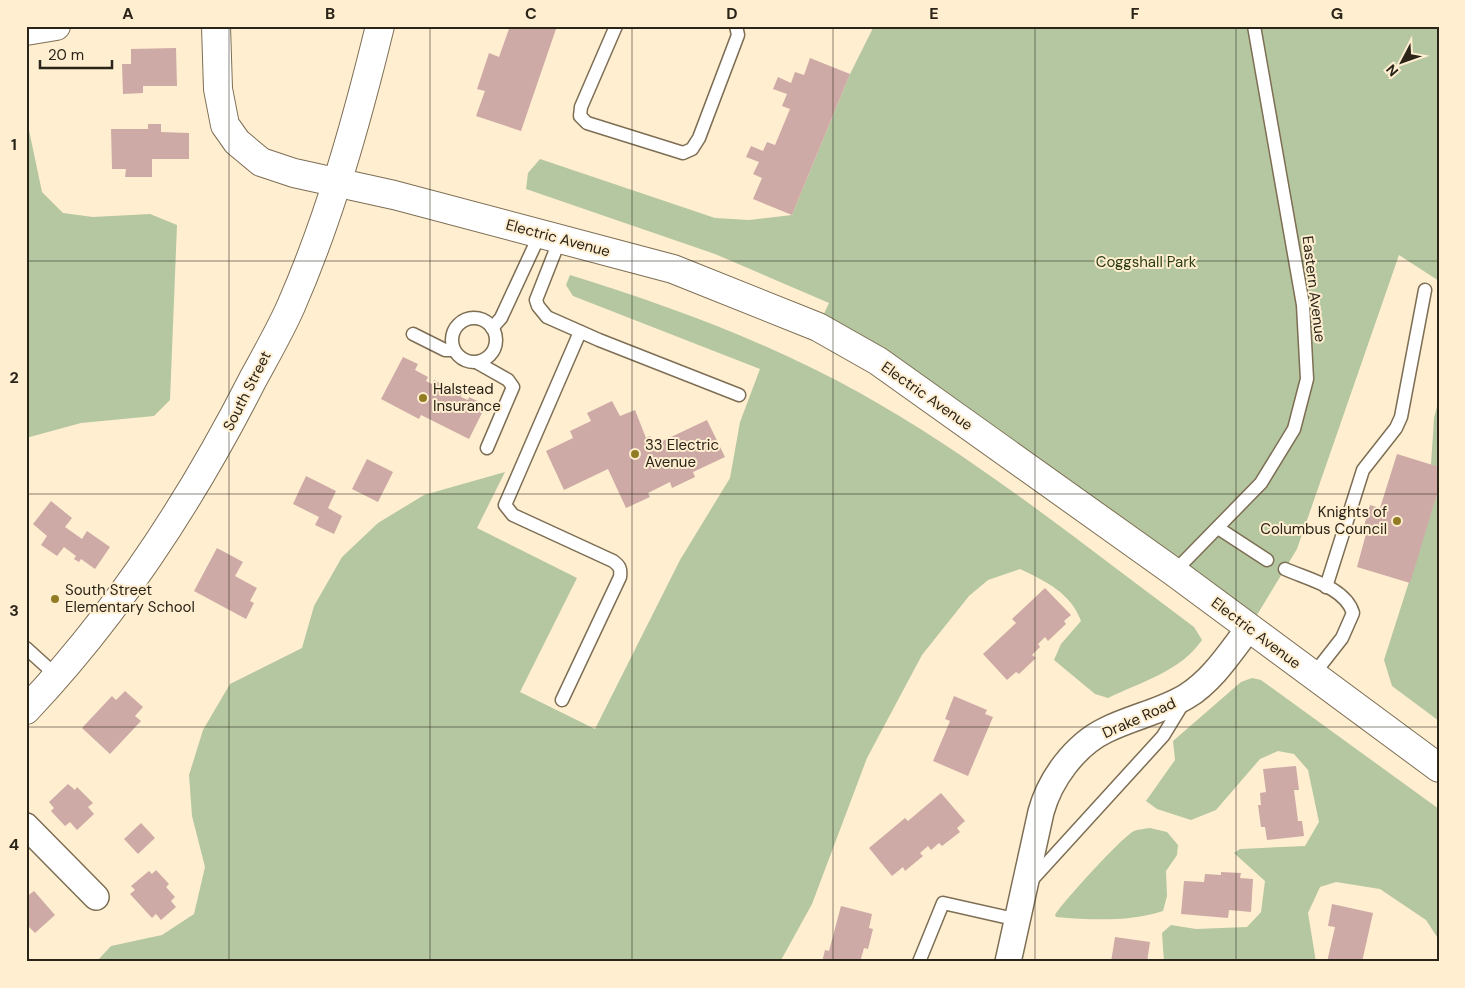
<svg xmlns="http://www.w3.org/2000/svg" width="1465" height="988" font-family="'DM Sans',sans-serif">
<rect width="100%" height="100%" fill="#ffeed0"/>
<!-- green -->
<g fill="#b4c7a0">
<polygon points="874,26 1439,26 1439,281 1399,255 1297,549 1249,628 818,327 829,303 715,254 526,189 528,173 540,159 715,218 749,220 792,215 850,74"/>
<polygon points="26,116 42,192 63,213 93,217 150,214 177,225 170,400 154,416 81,423 26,438"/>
<path d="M570 275C670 306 768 342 860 393 978 459 1085 546 1194 627L1202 640C1181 671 1141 682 1108 698L1095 694 1054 660 1061 644 1081 621C1071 593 1045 581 1020 569L988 580 969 596 922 655 867 758 812 904 780 962H96L111 946 162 935 194 914 205 867 192 816 189 775 203 730 230 684 302 648 314 606 342 557 378 523 424 495 505 472 477 528 577 578 520 692 595 729 680 560 730 478 740 422 760 369 573 296 566 285Z"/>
<polygon points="1439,399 1439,467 1431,465 1434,418"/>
<polygon points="1439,488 1439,721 1392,686 1384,660"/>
<polygon points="1252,678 1261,680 1439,809 1439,940 1426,920 1380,889 1336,882 1320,887 1308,913 1316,962 1164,962 1162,933 1171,925 1196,929 1247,927 1261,912 1265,881 1234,853 1240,849 1305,846 1319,822 1308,770 1294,754 1278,751 1260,759 1216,810 1191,820 1157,809 1146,801 1175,760 1173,741 1241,682"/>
<path d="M1150 828 1167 832 1178 845 1177 855 1166 871 1167 896 1163 911C1128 922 1093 920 1056 917L1055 915C1063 902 1123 836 1134 831 1139 829 1145 829 1150 828Z"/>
</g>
<!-- building -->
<g fill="#ceaaa6">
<polygon points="510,26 557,26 521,131 476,116 485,91 477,89 489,53 499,57"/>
<polygon points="176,48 177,86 143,86 143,93 123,94 122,64 131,64 131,49"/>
<polygon points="810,58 850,74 792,215 753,199 762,178 753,174 759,162 746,157 751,146 763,151 767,142 775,145 790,109 782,106 787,94 773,89 778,77 791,83 795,72 804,75"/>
<polygon points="148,124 161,124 161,132 189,133 189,159 152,159 152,177 125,177 126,169 112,169 111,129 148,129"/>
<polygon points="403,357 418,364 415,370 428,377 426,381 432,384 434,380 462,394 461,397 468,400 469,397 486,405 469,439 421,415 419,419 381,399"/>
<polygon points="612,401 620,416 635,410 646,438 650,436 654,445 707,420 725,457 693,472 695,477 672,488 670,482 648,493 650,497 626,508 608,469 564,490 546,451 573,438 570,431 591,421 587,413"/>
<polygon points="1397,454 1439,467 1439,488 1410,583 1357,567 1366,534 1362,533 1370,505 1380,508"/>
<polygon points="367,459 393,472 378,502 352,489"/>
<polygon points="306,476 336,491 328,508 342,516 334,534 315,525 319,517 293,504"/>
<polygon points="51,501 72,518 65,527 82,539 87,531 110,547 95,569 81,559 79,562 74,559 76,556 64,547 57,556 41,545 47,536 33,524"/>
<polygon points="217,548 243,562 235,576 257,588 250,601 254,603 246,619 194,591"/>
<polygon points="1045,588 1071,615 1064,621 1066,624 1048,641 1045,637 1038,644 1040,647 1032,655 1036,658 1019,674 1016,672 1007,680 983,654 1016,623 1012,619"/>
<polygon points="125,691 143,707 135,716 141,721 110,754 82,728 112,696 116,700"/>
<polygon points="954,696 987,710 985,714 993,717 968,776 933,761 950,721 945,719"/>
<polygon points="1296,766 1299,790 1294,790 1298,821 1302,821 1304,836 1267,840 1265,827 1261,827 1258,805 1261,805 1260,793 1266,792 1263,769"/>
<polygon points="68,784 75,790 77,787 93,803 88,807 94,814 77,830 70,822 65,826 51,811 54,808 49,802"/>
<polygon points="941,793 965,821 957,828 960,832 942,846 939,843 931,850 928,846 920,853 923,856 905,871 903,867 892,876 869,848 905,818 908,821"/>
<polygon points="141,823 155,838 138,854 124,839"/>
<polygon points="156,870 169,884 166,887 175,897 171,901 176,907 161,920 156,914 152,918 130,894 135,890 131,886 149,871 152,874"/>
<polygon points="1221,872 1241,873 1240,878 1253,879 1251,912 1229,910 1228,918 1181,914 1184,881 1204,882 1205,874 1221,875"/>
<polygon points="34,891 55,915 35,933 26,924 26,897"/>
<polygon points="1332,904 1373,913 1362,962 1327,962 1335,927 1328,926"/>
<polygon points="841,906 872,914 869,928 873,929 868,949 864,948 860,962 822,962 825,950 829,951"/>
<polygon points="1115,937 1150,942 1147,962 1111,962"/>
</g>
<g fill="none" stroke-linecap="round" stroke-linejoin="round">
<!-- lane casing -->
<g stroke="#7d6e54" stroke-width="15">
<g id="lane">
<polyline points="616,26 581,107 580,116 587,123 683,153 692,149 699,138 738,35 736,26"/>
<polyline points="560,239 536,300 538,306 547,317 599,340 739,395"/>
<circle cx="474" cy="340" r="22"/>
<polyline points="492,328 501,318 540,234"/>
<polyline points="413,334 445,350 454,350"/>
<polyline points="478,363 508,380 513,387 487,448"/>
<polyline points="1218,528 1267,560"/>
<path d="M1285 569C1307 579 1345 587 1353 613L1342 638 1313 675"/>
<polyline points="1174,572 1261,483 1294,429 1307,379 1303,305 1254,26"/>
<polyline points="1326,587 1363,470 1396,428 1401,417 1425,290"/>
<polyline points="26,648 58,677"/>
<path d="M562 700 620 577C621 569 620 566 613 561L513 515 505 505 580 332"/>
<polyline points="1030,882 1163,736 1185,700"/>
<polyline points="919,962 943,903 1018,920"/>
</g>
</g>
<!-- street casing -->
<g stroke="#7d6e54" stroke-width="28">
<g id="street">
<polyline points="26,826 96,897"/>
<path d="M1008 962 1041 812C1050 779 1075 745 1106 730 1132 717 1163 711 1187 696 1213 680 1231 651 1249 628"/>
</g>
</g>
<!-- secondary casing -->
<g stroke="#7d6e54" stroke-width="30">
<g id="secondary">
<polyline points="216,26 218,89 225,125 237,142 261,162 294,173 394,195 673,269 818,327 878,361 1174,572 1439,768"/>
<polyline points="26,31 56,26"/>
<path d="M26 710C119 612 192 499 253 379 266 355 280 331 291 306 330 217 357 120 380 26"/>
</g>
</g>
<!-- lane -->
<use href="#lane" stroke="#fff" stroke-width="12"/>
<!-- street -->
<use href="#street" stroke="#fff" stroke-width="25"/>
<!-- secondary -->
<use href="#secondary" stroke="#fff" stroke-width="28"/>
</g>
<!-- grid -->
<path fill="none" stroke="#2a2419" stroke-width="1" stroke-opacity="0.55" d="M229 26V962M430 26V962M632 26V962M833 26V962M1035 26V962M1236 26V962M26 261H1439M26 494H1439M26 727H1439"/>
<!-- markers -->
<g fill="#927c23" stroke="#ffeed0" stroke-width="2">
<circle cx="423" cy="398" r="5"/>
<circle cx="635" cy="454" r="5"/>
<circle cx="1397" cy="521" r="5"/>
<circle cx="55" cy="599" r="5"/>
</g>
<g text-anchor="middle" stroke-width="4" stroke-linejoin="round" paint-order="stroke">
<!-- street labels -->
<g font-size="15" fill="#2a2419" stroke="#ffeed0">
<text transform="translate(558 238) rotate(15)" y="5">Electric Avenue</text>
<text transform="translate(1314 289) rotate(83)" y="5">Eastern Avenue</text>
<text transform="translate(247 391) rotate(-63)" y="5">South Street</text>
<text transform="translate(927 396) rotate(35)" y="5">Electric Avenue</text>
<text transform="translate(1256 633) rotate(37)" y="5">Electric Avenue</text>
<text transform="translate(1139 718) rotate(-24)" y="5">Drake Road</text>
</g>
<!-- park labels -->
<g font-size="15" fill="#2c3f14" stroke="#ffeed0">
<text x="1146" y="267">Coggshall Park</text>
</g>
<!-- poi labels -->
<g font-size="15" fill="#2a2419" stroke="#ffeed0" text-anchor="start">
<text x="433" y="394">Halstead<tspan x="433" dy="17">Insurance</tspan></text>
<text x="645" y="450">33 Electric<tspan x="645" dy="17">Avenue</tspan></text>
<text x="1387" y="517" text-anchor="end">Knights of<tspan x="1387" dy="17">Columbus Council</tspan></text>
<text x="65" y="595">South Street<tspan x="65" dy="17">Elementary School</tspan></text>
</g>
</g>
<!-- border -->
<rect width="1465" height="988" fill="none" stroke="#ffeed0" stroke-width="55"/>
<!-- north arrow -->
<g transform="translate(1402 62) rotate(229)" stroke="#ffeed0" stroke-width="4" paint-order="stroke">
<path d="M0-4L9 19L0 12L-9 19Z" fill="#2a2419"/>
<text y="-8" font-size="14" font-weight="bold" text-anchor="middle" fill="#2a2419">N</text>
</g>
<!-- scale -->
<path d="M40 60v8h72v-8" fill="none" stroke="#2a2419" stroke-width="2.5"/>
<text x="48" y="60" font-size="15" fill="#2a2419" stroke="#ffeed0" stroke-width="4" paint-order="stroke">20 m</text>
<rect x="28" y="28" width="1410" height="932" fill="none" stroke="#2a2419" stroke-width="2"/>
<g font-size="16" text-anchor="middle" font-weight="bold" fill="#2a2419">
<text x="128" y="19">A</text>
<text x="330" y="19">B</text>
<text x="531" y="19">C</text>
<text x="732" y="19">D</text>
<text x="934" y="19">E</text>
<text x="1135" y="19">F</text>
<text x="1337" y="19">G</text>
<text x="14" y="150">1</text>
<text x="14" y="383">2</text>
<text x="14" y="616">3</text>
<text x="14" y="850">4</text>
</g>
</svg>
